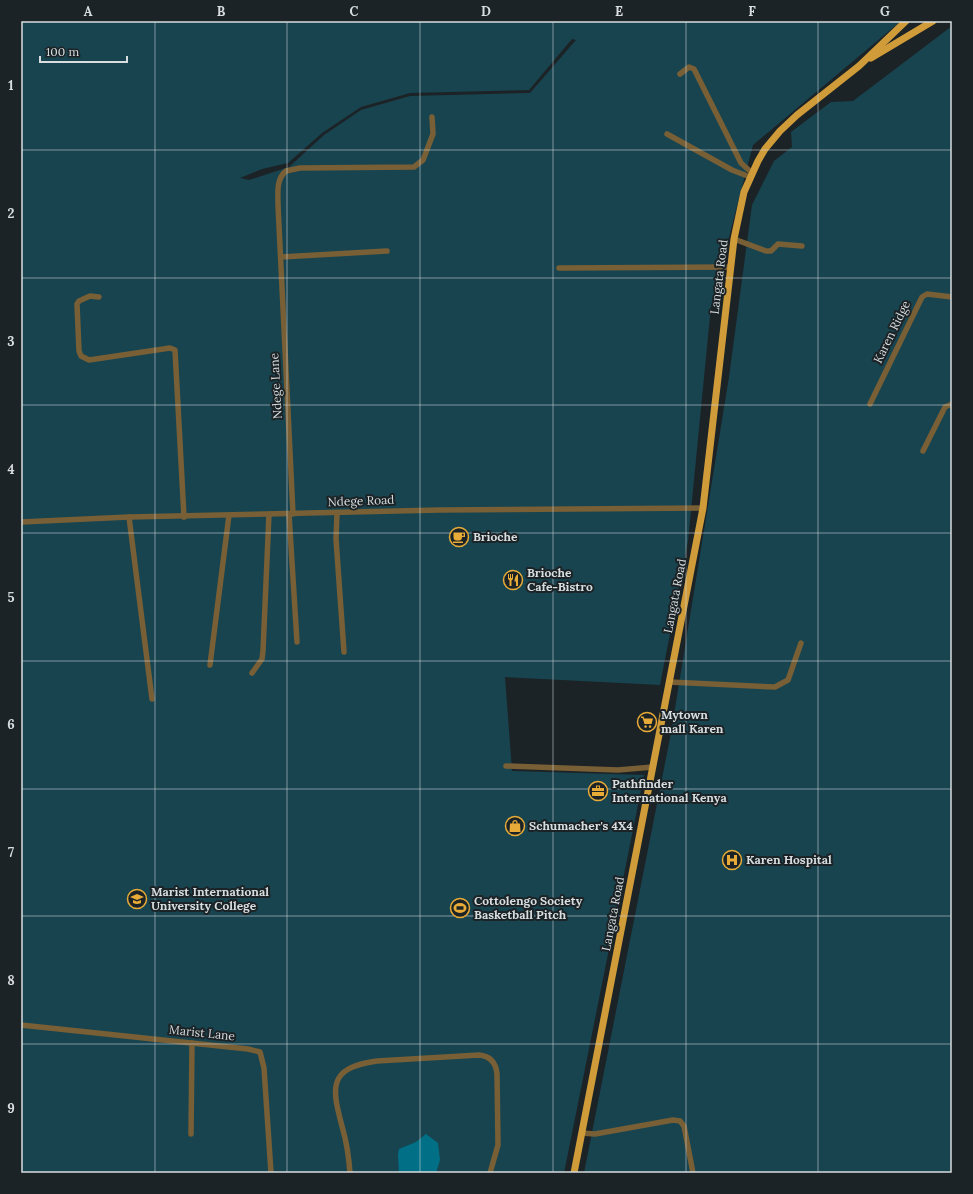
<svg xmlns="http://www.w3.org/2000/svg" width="973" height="1194" font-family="Lora,serif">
<rect width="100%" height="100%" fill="#1c2326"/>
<!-- green -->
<g fill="#184450" fill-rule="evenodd">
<path d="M21 21H901L753 145 711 306 688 541 660 685 505 677 512 771 644 775 564 1173H21ZM572 39 576 40 530 93 410 96 361 110 324 135 289 167 249 180 240 178 262 169 288 163 322 133 361 107 410 93 529 90Z"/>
<polygon points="952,26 952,1173 584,1173 671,733 729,377 752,205 774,161 792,147 791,132 831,102 853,101"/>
</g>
<!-- water -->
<polygon fill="#017086" points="426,1134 438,1143 440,1160 436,1173 399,1173 398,1155 399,1149 416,1142"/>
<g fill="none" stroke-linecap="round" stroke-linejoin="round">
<!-- minor -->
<g stroke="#785f35" stroke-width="5.5">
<polyline points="680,74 689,67 694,69 741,163 752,173"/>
<polyline points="667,134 732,170 750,177"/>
<polyline points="734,239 766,251 771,251 778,244 802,246"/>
<polyline points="281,257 387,251"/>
<polyline points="559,268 731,267"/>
<polyline points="99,297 90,296 79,301 77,304 79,351 81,356 89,360 170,348 175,350 184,517"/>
<polyline points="870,404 922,297 927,294 952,297"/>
<polyline points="923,451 945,407 952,404"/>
<polyline points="337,513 336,539 344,652"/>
<polyline points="289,514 297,642"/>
<path d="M293 514 278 205C278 193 276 179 286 171L300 168 414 167 423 160 433 134 432 117"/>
<polyline points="129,517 152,699"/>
<polyline points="21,522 129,517 440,510 703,508"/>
<polyline points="210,665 229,515"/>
<polyline points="252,673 262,659 263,651 269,514"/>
<polyline points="669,682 775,687 788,680 801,643"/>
<polyline points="506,766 618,770 653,767"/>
<polyline points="21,1025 248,1049 260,1052 264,1068 271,1173"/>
<polyline points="582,1133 595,1134 673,1120 680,1121 684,1126 693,1173"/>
<polyline points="191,1134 192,1043"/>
<path d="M350 1173C349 1159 347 1144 343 1130 332 1089 326 1068 377 1061L479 1055C490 1056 496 1063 497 1074L498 1145 490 1173"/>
</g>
<!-- major -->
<g stroke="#d09c3a" stroke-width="7">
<polyline points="871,58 933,21"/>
<polyline points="574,1173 703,508 734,239 744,192 758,161 765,149 780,131 797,115 859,66 906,21"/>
</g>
</g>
<!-- grid -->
<path fill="none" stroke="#d8dddf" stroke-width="1" stroke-opacity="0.55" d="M155 21V1173M287 21V1173M420 21V1173M553 21V1173M686 21V1173M818 21V1173M21 150H952M21 278H952M21 405H952M21 533H952M21 661H952M21 789H952M21 916H952M21 1044H952"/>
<!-- icons -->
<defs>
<g id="cafe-ring" transform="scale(1)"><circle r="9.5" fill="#1c2326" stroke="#e8ab37" stroke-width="1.5"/><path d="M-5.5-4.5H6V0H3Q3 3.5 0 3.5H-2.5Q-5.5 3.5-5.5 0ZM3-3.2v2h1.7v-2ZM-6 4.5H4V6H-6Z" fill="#e8ab37"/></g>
<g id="restaurant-ring" transform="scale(1)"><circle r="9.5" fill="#1c2326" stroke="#e8ab37" stroke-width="1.5"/><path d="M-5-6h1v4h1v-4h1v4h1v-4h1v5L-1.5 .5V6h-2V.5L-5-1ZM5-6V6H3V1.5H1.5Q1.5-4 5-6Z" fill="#e8ab37"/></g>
<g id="supermarket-ring" transform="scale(1)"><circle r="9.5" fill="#1c2326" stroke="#e8ab37" stroke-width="1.5"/><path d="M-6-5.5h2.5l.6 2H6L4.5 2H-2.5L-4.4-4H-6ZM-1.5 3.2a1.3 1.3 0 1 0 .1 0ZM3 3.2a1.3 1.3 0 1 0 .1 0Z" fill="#e8ab37"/></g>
<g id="office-ring" transform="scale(1)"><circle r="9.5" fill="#1c2326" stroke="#e8ab37" stroke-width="1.5"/><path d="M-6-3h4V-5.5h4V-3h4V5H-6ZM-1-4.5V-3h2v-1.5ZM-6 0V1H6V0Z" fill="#e8ab37"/></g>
<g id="shop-ring" transform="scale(1)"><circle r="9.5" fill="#1c2326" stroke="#e8ab37" stroke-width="1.5"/><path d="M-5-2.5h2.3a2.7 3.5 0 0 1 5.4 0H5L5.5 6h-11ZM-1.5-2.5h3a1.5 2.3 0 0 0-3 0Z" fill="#e8ab37"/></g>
<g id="hospital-ring" transform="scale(1)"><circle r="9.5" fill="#1c2326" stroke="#e8ab37" stroke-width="1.5"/><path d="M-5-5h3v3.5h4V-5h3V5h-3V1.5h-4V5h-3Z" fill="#e8ab37"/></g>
<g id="university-ring" transform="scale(1)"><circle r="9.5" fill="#1c2326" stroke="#e8ab37" stroke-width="1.5"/><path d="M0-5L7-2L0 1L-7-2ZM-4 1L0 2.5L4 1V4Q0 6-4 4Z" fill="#e8ab37"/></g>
<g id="stadium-ring" transform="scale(1)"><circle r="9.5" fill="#1c2326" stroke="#e8ab37" stroke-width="1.5"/><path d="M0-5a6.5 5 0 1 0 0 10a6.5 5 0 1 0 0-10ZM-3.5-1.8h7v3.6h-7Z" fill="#e8ab37"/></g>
</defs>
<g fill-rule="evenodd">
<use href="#cafe-ring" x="459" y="537"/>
<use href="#restaurant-ring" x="513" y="580"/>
<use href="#supermarket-ring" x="647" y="722"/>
<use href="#office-ring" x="598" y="791"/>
<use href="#shop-ring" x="515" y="826"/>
<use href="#hospital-ring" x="732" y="860"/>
<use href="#university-ring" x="137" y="899"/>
<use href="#stadium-ring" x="460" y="908"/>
</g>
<g text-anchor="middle" stroke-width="4" stroke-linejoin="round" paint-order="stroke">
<!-- street labels -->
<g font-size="12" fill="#d8dddf" stroke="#1c2326">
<text transform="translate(719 277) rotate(-83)" y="4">Langata Road</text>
<text transform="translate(892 332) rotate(-64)" y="4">Karen Ridge</text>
<text transform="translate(276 386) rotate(-93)" y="4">Ndege Lane</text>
<text transform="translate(361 501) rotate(-2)" y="4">Ndege Road</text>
<text transform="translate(675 596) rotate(-79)" y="4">Langata Road</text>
<text transform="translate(613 914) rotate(-79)" y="4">Langata Road</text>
<text transform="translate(202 1033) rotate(6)" y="4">Marist Lane</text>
</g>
<!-- poi labels -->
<g font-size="12" font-weight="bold" fill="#d8dddf" stroke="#1c2326" text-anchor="start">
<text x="473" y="541">Brioche</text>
<text x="527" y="577">Brioche<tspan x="527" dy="14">Cafe-Bistro</tspan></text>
<text x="661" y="719">Mytown<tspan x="661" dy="14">mall Karen</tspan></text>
<text x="612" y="788">Pathfinder<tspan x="612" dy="14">International Kenya</tspan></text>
<text x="529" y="830">Schumacher's 4X4</text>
<text x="746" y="864">Karen Hospital</text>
<text x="151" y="896">Marist International<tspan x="151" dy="14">University College</tspan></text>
<text x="474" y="905">Cottolengo Society<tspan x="474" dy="14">Basketball Pitch</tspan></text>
</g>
</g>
<!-- border -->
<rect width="973" height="1194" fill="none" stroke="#1c2326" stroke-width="44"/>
<!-- scale -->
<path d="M40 56v6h87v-6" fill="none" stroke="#d8dddf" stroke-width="2"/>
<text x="46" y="56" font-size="12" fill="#d8dddf" stroke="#1c2326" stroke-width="3" paint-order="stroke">100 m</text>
<rect x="22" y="22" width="929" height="1150" fill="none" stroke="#d8dddf" stroke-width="1.5"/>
<g font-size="13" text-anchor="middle" font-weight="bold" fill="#d8dddf">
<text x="88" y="16">A</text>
<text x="221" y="16">B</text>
<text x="354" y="16">C</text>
<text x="486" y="16">D</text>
<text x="619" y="16">E</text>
<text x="752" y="16">F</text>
<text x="885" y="16">G</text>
<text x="11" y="90">1</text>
<text x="11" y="218">2</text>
<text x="11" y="346">3</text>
<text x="11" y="474">4</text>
<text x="11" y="602">5</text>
<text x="11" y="729">6</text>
<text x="11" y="857">7</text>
<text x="11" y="985">8</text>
<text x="11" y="1113">9</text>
</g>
</svg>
